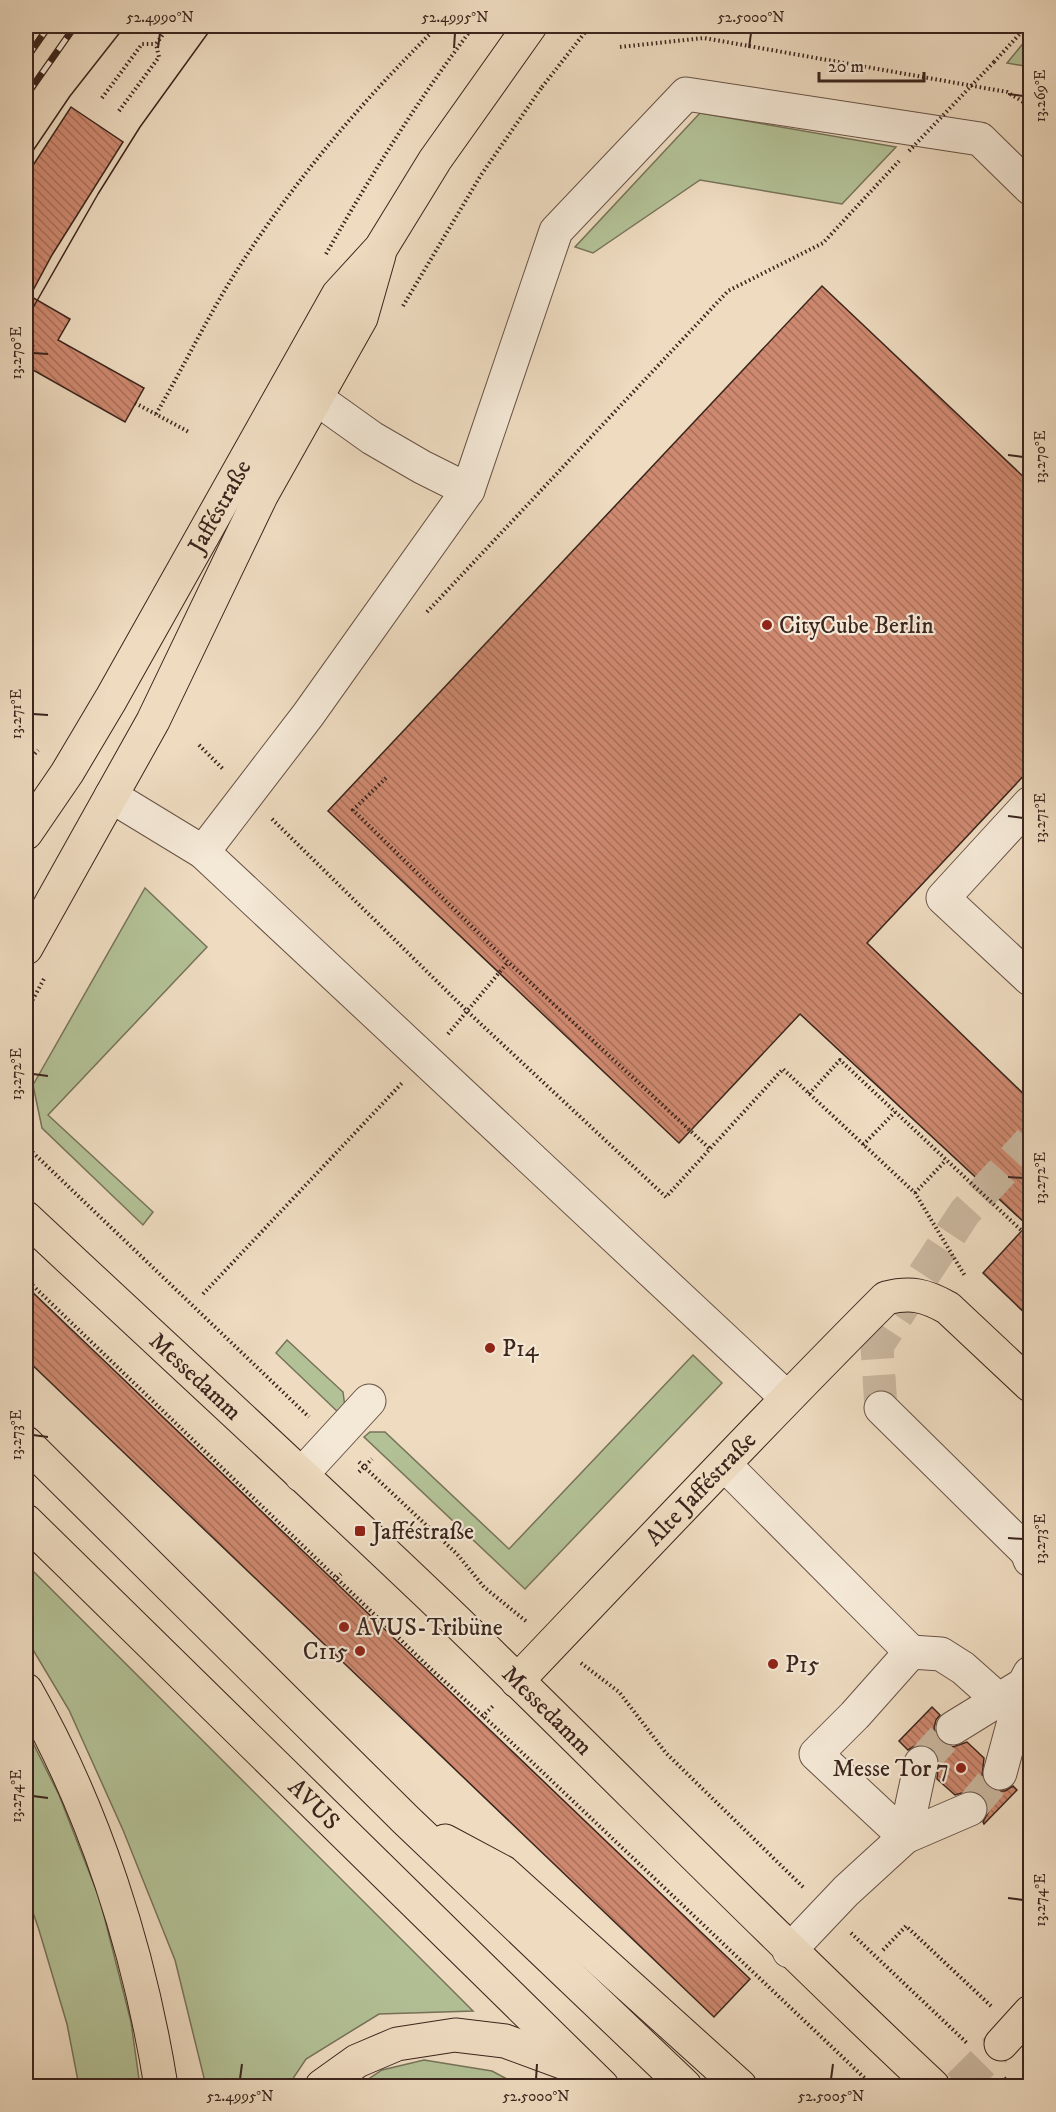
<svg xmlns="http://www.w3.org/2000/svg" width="1056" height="2112" font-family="'IM FELL DW Pica',serif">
<defs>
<pattern id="building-back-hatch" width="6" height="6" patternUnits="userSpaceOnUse" patternTransform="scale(1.5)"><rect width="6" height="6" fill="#cf8970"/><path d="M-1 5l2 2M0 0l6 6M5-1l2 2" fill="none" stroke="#a9705b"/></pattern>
</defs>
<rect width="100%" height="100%" fill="#eedbc0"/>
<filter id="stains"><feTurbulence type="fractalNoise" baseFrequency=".00333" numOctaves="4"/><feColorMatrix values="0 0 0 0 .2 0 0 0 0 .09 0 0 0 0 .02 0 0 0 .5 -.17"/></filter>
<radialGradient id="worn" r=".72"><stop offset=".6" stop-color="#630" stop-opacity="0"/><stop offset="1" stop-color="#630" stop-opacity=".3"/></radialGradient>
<!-- grass -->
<g fill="#b3c196" stroke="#77735a" stroke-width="1.5">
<polygon points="1030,35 1030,67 1007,63"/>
<polygon points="700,113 896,147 842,204 700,180 593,253 575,247"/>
<polygon points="145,888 207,947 48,1115 153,1212 143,1225 42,1128 33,1085"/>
<polygon points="287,1340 343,1392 345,1407 339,1413 276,1353"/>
<polygon points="693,1355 722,1383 525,1589 364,1437 370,1432 385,1432 509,1549"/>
<polygon points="26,1564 473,2011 379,2014 306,2059 288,2086 206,2086 175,1960 123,1830 69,1710 26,1638"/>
<polygon points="26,1729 59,1795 100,1900 131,2022 140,2086 79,2086 67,2024 39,1930 26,1892"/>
<polygon points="424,2060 492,2071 520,2086 358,2086 382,2070"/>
</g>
<!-- building -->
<g fill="url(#building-back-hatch)" stroke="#3b251d" stroke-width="1.5">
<polygon points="71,107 123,142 52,255 30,296 70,319 58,340 144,388 125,422 26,366 26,176"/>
<polygon points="822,286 1030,483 1030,769 867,943 1030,1100 1030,1318 983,1273 1027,1225 800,1014 679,1143 328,811"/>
<polygon points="26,1286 750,1979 714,2017 26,1359"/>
<polygon points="932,1707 940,1715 936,1720 934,1728 937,1738 944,1744 953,1747 967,1742 984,1758 982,1777 987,1787 996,1791 1005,1791 1013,1786 1017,1790 984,1824 983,1822 989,1811 987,1801 982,1794 972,1790 955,1795 937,1779 939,1758 934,1750 924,1745 916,1745 908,1750 899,1741"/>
</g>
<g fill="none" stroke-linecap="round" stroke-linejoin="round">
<!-- minor-tunnel -->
<g stroke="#cab79f" stroke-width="33" stroke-dasharray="33 16" stroke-linecap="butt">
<polyline points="881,1408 877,1346 965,1212 1030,1141"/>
<polyline points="921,1763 953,1728"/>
<polyline points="970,1809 1000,1773"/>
</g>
<!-- major-tunnel -->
<polyline stroke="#cab79f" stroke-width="33" stroke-dasharray="33 16" stroke-linecap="butt" points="959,2086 1001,2044"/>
<!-- minor casing -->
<g stroke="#685246" stroke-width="35">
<g id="minor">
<polyline points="316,398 372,438 422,467 468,490 556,231 686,94 980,139 1030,188"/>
<polyline points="111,796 203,852 786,1397"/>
<polyline points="1030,803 943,898 1030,979"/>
<polyline points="203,852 308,715 468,490"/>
<polyline points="881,1408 1027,1552 1030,1560"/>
<polyline points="725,1465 911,1652 855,1715 816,1754 905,1837"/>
<polyline points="301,1475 369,1401"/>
<polyline points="911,1652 941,1654 963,1668 999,1700"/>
<polyline points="953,1728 1018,1688"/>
<polyline points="1000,1773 1024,1684 1030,1673"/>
<polyline points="905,1837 921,1763"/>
<polyline points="789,1951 846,1891 905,1837 970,1809"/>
</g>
</g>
<!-- major casing -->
<g stroke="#3b251d" stroke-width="35">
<g id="major">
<path id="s1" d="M26 833 67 773 111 699 338 295 381 248 435 160 530 26"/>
<polyline points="26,948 153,721 261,496 361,318 379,255"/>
<path id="s2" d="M26 1218C166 1349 307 1478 445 1610 609 1768 767 1931 933 2086"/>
<path id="s3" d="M517 1681C639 1553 761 1423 886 1298 911 1292 925 1295 948 1308L1030 1385"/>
<polyline points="1001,2044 1030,2012"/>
</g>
</g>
<!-- highway casing -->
<g stroke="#3b251d" stroke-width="35">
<g id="highway">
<polyline points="26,1443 406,1820 685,2086"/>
<path id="s4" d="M26 1521 602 2086"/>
<path d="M26 1690C95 1811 139 1949 161 2086"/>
<polyline points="445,1841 503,1872 740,2086"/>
<polyline points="322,2086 357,2061 397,2044 455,2035 505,2041 573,2066"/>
</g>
</g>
<!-- path -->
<g stroke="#3b251d" stroke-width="4" stroke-dasharray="1.5 3" stroke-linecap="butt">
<polyline points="620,47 704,38 1007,92 1030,106"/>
<polyline points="994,62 1027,26"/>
<polyline points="102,98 142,44 156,44"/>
<polyline points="119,111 159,57 156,44 169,26"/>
<path d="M326 254C371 175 419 98 474 26"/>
<polyline points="403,306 481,175 542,87"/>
<polyline points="26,342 34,347"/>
<polyline points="135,403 189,432"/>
<path d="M156 414C183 368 206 320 234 275 292 183 361 102 438 26"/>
<polyline points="427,612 728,291 823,243 899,161"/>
<polyline points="199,745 223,769"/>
<polyline points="26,764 38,750"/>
<polyline points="386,778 353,810 508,962 710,1149"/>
<polyline points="272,819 468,1012 666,1197 783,1069 915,1193 965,1276"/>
<polyline points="26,1012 45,977"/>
<polyline points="448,1034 508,962"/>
<polyline points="809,1094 840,1060 1022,1231"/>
<polyline points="863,1145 895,1112"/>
<polyline points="26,1146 309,1417"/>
<polyline points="915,1193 946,1160"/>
<polyline points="26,1279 433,1671 494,1726 873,2086"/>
<polyline points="203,1294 402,1083"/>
<polyline points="359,1462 457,1554 484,1587 527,1622"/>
<polyline points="359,1472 372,1459"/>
<polyline points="334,1581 341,1574"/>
<polyline points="581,1663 619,1692 666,1753 803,1887"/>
<polyline points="482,1717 494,1705"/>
<polyline points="851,1933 968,2044"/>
<polyline points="883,1950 906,1926 991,2006"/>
<polyline points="1004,2078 1013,2086"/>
</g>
<!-- minor -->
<use href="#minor" stroke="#f4e8d6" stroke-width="33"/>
<!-- major -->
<use href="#major" stroke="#eedbc0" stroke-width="33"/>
<!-- highway -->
<use href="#highway" stroke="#eedbc0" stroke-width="33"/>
<!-- tram -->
<g stroke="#3b251d" stroke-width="1.5">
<polyline points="26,161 70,96 125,26"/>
<polyline points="26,320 98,194 140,127 213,26"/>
</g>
<!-- rail casing -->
<g stroke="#3b251d" stroke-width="7">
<g id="rail">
<polyline points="26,59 49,26"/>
<polyline points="26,96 75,26"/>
</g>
</g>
<!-- rail -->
<use href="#rail" stroke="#f4e8d6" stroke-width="4.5" stroke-dasharray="14" stroke-linecap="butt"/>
<!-- path-bridge -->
<g stroke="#3b251d" stroke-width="4" stroke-dasharray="1.5 3" stroke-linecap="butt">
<polyline points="542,87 590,26"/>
<polyline points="909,151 994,62"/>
</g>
</g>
<!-- ticks -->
<path fill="none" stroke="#3b251d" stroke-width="2" d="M158 48 160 33M454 48 455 33M749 48 751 33M1008 94 1023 96M33 353 48 354M1008 455 1023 457M33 714 48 715M1008 816 1023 818M33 1074 48 1076M1008 1177 1023 1178M33 1435 48 1437M1008 1538 1023 1539M33 1796 48 1798M1008 1898 1023 1900M240 2079 242 2064M536 2079 537 2064M831 2079 833 2064"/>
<!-- markers -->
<g fill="#8f2418" stroke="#f4e8d6" stroke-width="2">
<circle cx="767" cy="625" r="6"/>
<circle cx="490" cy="1348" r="6"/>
<rect x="354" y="1525" width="12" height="12" rx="3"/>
<circle cx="344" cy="1627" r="6"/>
<circle cx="360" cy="1651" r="6"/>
<circle cx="773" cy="1664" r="6"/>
<circle cx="961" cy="1768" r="6"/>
</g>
<g text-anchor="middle" stroke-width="4.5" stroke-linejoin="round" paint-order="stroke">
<!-- street labels -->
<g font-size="24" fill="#3b251d" stroke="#f4e8d6">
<text dy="8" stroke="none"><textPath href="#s1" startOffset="380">Jafféstraße</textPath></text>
<text dy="8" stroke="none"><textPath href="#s2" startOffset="232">Messedamm</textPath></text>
<text dy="8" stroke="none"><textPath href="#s3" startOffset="266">Alte Jafféstraße</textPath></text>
<text dy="8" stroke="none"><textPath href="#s2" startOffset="717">Messedamm</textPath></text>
<text dy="8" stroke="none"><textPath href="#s4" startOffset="404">AVUS</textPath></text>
</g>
<!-- poi labels -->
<g font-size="24" fill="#3b251d" stroke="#f4e8d6" text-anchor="start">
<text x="779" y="633">CityCube Berlin</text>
<text x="502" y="1356">P14</text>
<text x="372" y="1539">Jafféstraße</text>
<text x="356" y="1635">AVUS-Tribüne</text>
<text x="348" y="1659" text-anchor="end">C115</text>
<text x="785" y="1672">P15</text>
<text x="949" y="1776" text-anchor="end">Messe Tor 7</text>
</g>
</g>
<!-- margin -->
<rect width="1056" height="2112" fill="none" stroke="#eedbc0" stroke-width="66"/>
<!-- scale -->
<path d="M819 72v9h105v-9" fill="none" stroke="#3b251d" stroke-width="3"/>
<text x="828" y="72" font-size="18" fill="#3b251d" stroke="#f4e8d6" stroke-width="4.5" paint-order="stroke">20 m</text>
<rect x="33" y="33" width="990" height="2046" fill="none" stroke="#3b251d" stroke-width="2"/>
<g font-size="15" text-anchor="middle" fill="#3b251d">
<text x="160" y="22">52.4990°N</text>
<text x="455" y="22">52.4995°N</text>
<text x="751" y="22">52.5000°N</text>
<text transform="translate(1040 96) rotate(-90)" y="5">13.269°E</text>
<text transform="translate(16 353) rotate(-90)" y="5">13.270°E</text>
<text transform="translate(1040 457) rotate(-90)" y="5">13.270°E</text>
<text transform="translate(16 714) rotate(-90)" y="5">13.271°E</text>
<text transform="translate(1040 818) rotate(-90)" y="5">13.271°E</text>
<text transform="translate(16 1074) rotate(-90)" y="5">13.272°E</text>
<text transform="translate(1040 1178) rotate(-90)" y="5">13.272°E</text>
<text transform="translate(16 1435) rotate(-90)" y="5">13.273°E</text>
<text transform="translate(1040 1539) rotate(-90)" y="5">13.273°E</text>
<text transform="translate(16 1796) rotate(-90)" y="5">13.274°E</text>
<text transform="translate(1040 1900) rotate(-90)" y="5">13.274°E</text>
<text x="240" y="2101">52.4995°N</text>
<text x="536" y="2101">52.5000°N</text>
<text x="831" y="2101">52.5005°N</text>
</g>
<rect width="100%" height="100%" filter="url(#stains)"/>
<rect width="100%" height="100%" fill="url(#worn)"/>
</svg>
